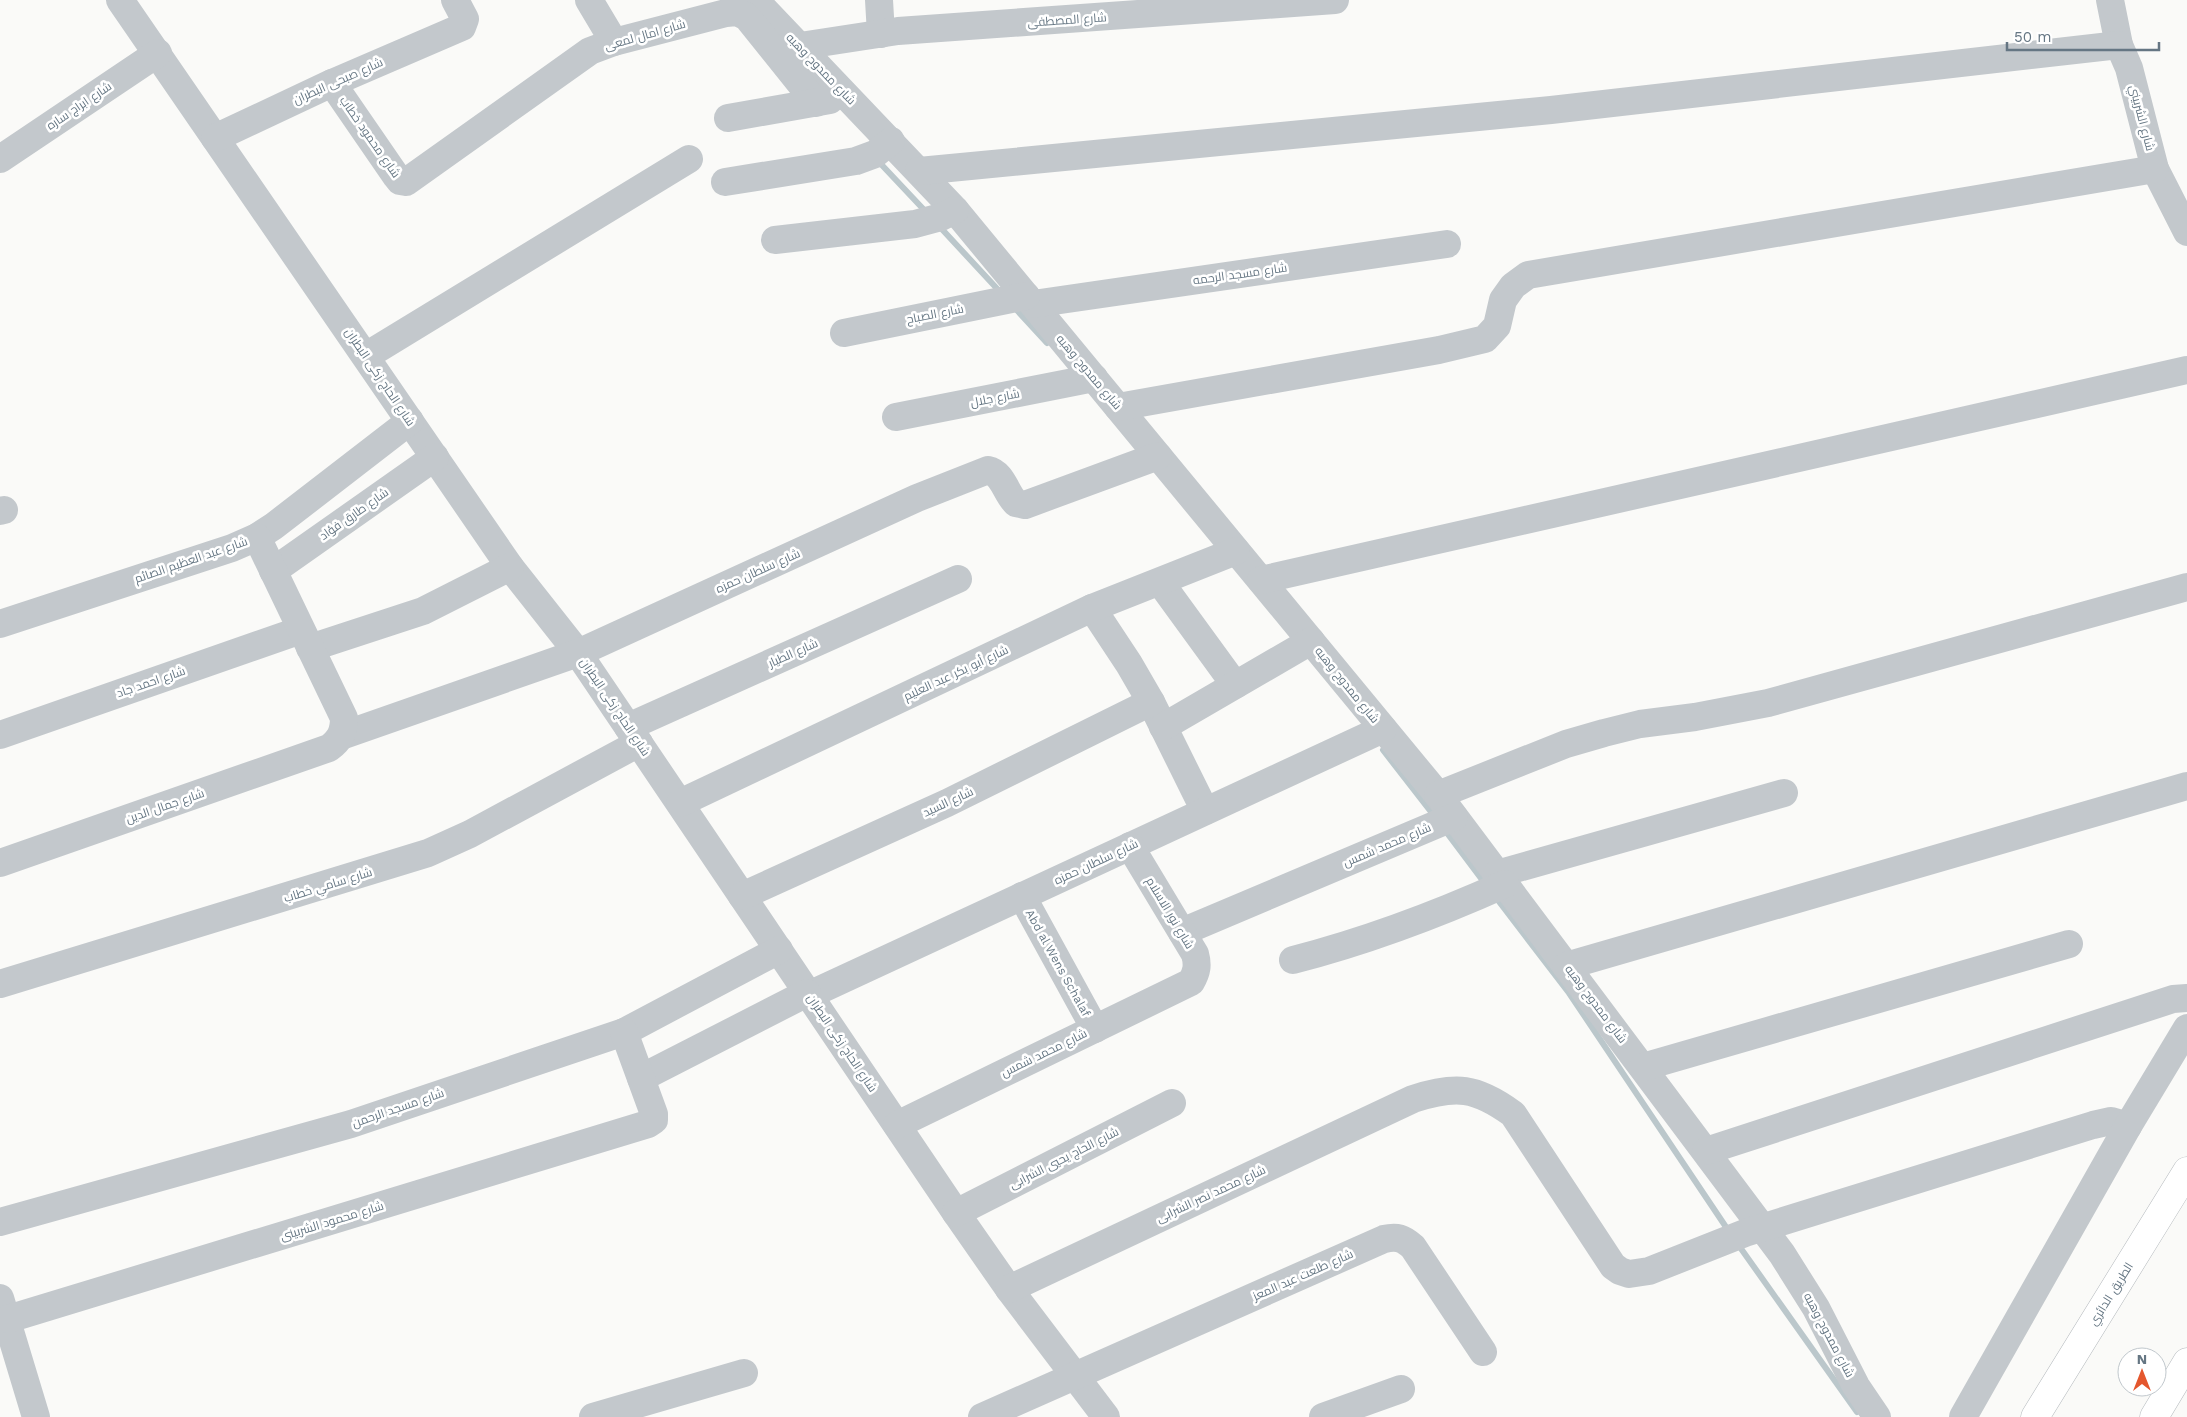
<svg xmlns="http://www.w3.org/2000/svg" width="2187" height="1417" font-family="'Work Sans',Cairo,sans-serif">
<rect width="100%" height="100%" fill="#fafaf8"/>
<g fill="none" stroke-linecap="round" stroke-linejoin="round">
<!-- stream -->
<g stroke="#bbc7cb" stroke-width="6">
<polyline points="879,162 927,213"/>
<polyline points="939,226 1002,294"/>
<polyline points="1013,306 1047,343"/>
<polyline points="1383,750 1435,817"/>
<polyline points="1444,829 1486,885"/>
<polyline points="1494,895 1569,993 1730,1233"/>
<polyline points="1737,1243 1857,1412"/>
</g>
<!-- highway casing -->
<g stroke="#b4b9bd" stroke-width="29">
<g id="highway">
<polyline points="2035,1417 2187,1171"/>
<polyline points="2154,1417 2187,1362"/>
</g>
</g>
<!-- minor -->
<g stroke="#c3c8cc" stroke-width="28">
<polyline points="120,0 510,567 578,653 956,1213 1009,1289 1106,1417"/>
<polyline points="589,0 614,42"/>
<polyline points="755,0 955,210 1438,795 1782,1254 1816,1308 1856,1386 1877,1417"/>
<polyline points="879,0 881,34"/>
<polyline points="2110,0 2119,45 2129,68 2155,169 2187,232"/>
<polyline points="800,46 898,31 1335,0"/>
<polyline points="332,83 396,176 400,181 406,182 590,51 614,42 726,13 737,12 747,17 816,103"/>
<polyline points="728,118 830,100"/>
<polyline points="215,138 332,83 462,27 465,19 455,0"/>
<polyline points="0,159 158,53"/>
<polyline points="919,171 1551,110 2119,45"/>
<polyline points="725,182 856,161 875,154 891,141"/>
<polyline points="775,240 915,224 941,217 955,210"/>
<polyline points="1033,304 1447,244"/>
<polyline points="844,333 1026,296"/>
<polyline points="366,356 689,159"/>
<polyline points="1118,407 1439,350 1485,339 1497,326 1503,300 1513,286 1528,275 2155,169"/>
<polyline points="896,417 1094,378"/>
<polyline points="0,511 4,510"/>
<polyline points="273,571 435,457"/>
<polyline points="1261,580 2187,370"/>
<polyline points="1160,582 1235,685"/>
<polyline points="1092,608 1129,664 1151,702 1205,811"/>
<polyline points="0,624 232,548 257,537 274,526 410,421"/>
<polyline points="310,648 423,611 510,567"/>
<polyline points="628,727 958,579"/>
<polyline points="1163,727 1311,641"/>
<polyline points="0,735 301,630"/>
<path d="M341 736 578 653 917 498 988 470C1003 473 1006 494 1016 503L1025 505 1158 456"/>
<polyline points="1438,795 1566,744 1604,733 1640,724 1695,717 1768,703 2187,587"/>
<polyline points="680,803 1092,608 1236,551"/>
<path d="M0 863 329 748C340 740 344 732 344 718L257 537"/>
<polyline points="1497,874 1784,793"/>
<polyline points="742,896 947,803 1151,702"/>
<polyline points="1022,896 1095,1029"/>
<polyline points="1182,932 1454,817"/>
<path d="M1293 960C1367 941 1436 915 1505 884"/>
<polyline points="1566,966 2187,786"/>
<polyline points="0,984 428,853 470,834 639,743"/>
<polyline points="809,995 1383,729"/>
<polyline points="1643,1067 2069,944"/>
<polyline points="641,1078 807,993"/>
<path d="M897 1125 1191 982C1197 972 1198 965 1195 954L1130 846"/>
<polyline points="1706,1151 2173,999 2187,998"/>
<polyline points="956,1213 1172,1103"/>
<polyline points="0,1222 351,1124 624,1032 779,950"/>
<path d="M1009 1289 1413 1099C1456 1085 1476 1087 1513 1114L1613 1266 1620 1271 1629 1274 1649 1271 1745 1233 2093 1125 2111 1121 2128 1126"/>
<polyline points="0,1298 36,1417"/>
<polyline points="8,1319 648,1124 654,1120 654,1114 624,1032"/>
<polyline points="593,1417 744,1373"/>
<path d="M982 1417 1384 1239C1397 1236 1403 1238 1413 1247L1483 1352"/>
<polyline points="1323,1417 1401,1389"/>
<polyline points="1963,1417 2128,1126 2187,1028"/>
</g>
<!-- highway -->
<use href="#highway" stroke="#fff" stroke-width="28"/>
</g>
<g text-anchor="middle" stroke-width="5" stroke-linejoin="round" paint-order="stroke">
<!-- street labels -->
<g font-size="12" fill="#657683" stroke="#fff">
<text transform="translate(1067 20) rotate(-4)" y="4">شارع المصطفى</text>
<text transform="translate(645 35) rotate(-16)" y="4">شارع امال لمعى</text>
<text transform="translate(821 69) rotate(46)" y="4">شارع ممدوح وهبه</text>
<text transform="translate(338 81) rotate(-24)" y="4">شارع صبحى البطران</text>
<text transform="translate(79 106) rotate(-34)" y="4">شارع ابراج ساره</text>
<text transform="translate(2142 118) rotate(75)" y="4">شارع الشربيني</text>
<text transform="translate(370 137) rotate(55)" y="4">شارع محمود خطاب</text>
<text transform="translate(1240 274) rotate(-8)" y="4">شارع مسجد الرحمه</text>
<text transform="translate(935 314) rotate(-11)" y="4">شارع الصباح</text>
<text transform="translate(1089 372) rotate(50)" y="4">شارع ممدوح وهبه</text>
<text transform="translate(380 377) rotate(56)" y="4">شارع الحاج زكى البطران</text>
<text transform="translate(995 398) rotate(-11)" y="4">شارع جلال</text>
<text transform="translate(354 514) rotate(-35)" y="4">شارع طارق فؤاد</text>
<text transform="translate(191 560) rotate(-19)" y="4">شارع عبد العظيم الصائم</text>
<text transform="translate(758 571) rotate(-24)" y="4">شارع سلطان حمزه</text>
<text transform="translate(793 653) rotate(-24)" y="4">شارع الطيار</text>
<text transform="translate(956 673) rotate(-25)" y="4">شارع أبو بكر عبد العليم</text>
<text transform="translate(151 682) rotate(-19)" y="4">شارع احمد جاد</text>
<text transform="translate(1347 685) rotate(51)" y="4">شارع ممدوح وهبه</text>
<text transform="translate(615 707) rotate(56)" y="4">شارع الحاج زكى البطران</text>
<text transform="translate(948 802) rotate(-25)" y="4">شارع السيد</text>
<text transform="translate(165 806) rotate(-19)" y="4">شارع جمال الدين</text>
<text transform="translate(1387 845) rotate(-23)" y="4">شارع محمد شمس</text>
<text transform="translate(1096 862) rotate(-25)" y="4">شارع سلطان حمزه</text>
<text transform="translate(328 885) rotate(-17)" y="4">شارع سامي خطاب</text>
<text transform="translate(1170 913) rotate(59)" y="4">شارع نور الاسلام</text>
<text transform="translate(1058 963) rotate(61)" y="4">Abd al Wens Schalaf</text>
<text transform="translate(1596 1004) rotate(53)" y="4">شارع ممدوح وهبه</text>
<text transform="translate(842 1043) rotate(56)" y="4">شارع الحاج زكى البطران</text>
<text transform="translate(1044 1053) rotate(-26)" y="4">شارع محمد شمس</text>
<text transform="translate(398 1108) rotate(-19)" y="4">شارع مسجد الرحمن</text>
<text transform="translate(1064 1158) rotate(-27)" y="4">شارع الحاج يحيي الشرابى</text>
<text transform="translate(1211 1194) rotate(-25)" y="4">شارع محمد نصر الشرابى</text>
<text transform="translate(332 1221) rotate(-17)" y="4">شارع محمود الشربينى</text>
<text transform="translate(1303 1275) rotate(-24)" y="4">شارع طلعت عبد المعز</text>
<text transform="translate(2111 1294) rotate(-58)" y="4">الطريق الدائري</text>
<text transform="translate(1829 1335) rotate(62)" y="4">شارع ممدوح وهبه</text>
</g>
</g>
<!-- north arrow -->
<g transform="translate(2142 1372)"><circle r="24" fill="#ffffff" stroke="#c1c8cd"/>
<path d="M0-4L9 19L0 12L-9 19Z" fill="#e4572e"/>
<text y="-8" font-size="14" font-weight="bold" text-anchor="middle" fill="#657683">N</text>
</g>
<!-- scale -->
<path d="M2007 42v8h152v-8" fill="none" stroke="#657683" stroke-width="2.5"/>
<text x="2014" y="42" font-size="15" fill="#657683" stroke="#ffffff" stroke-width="4" paint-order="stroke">50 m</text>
</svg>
